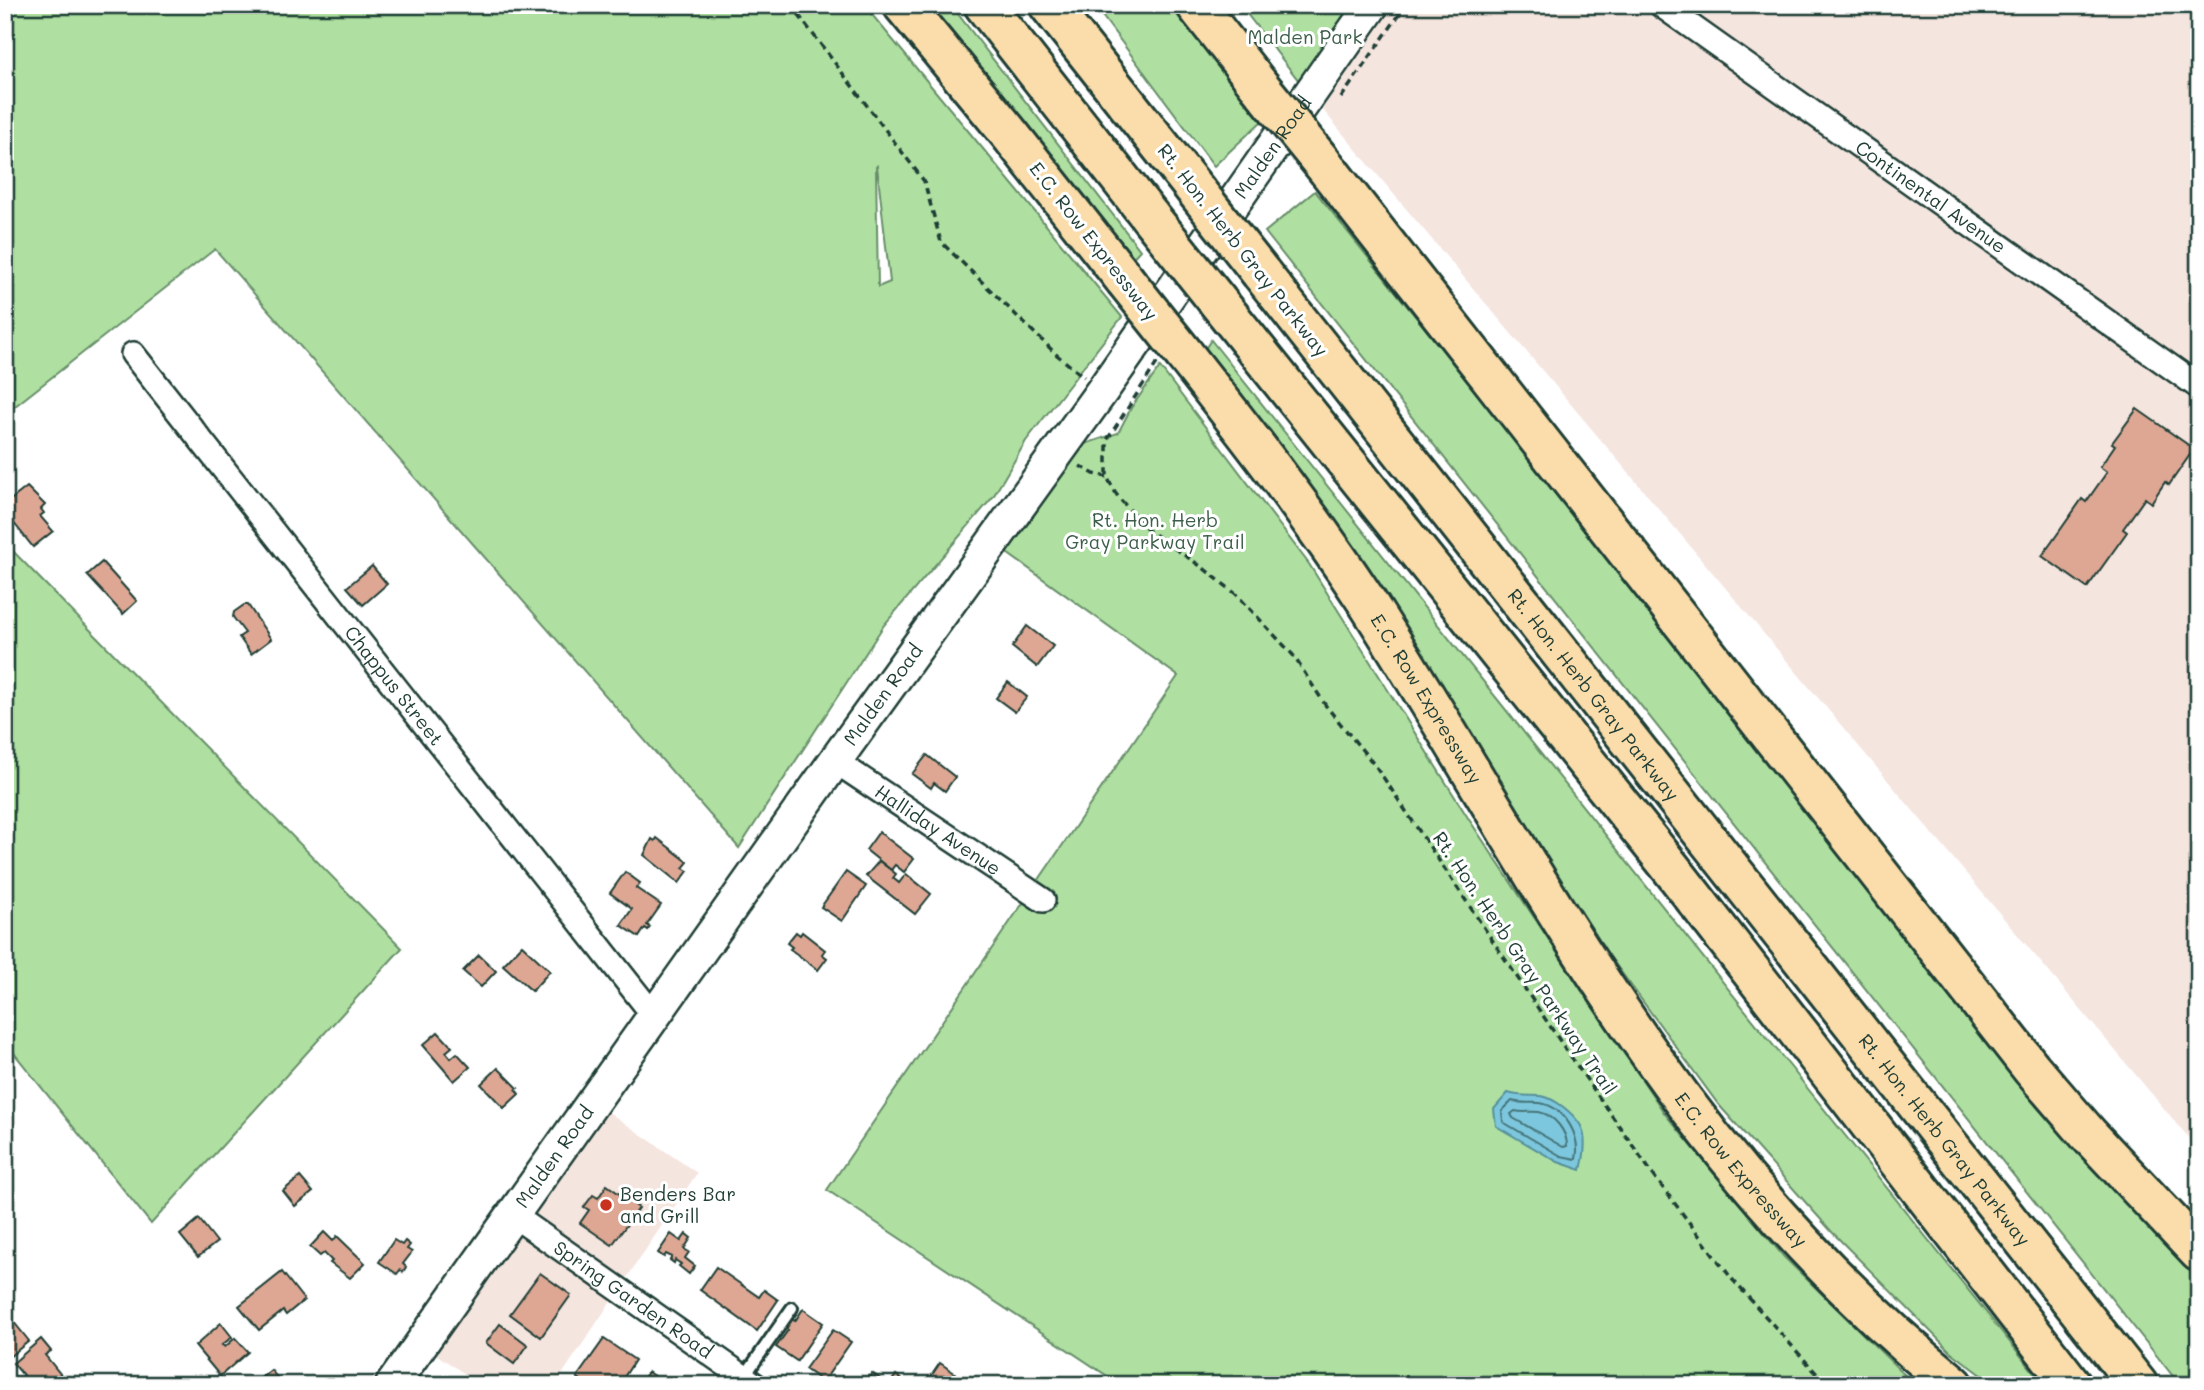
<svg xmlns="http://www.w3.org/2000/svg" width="2204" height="1390" font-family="Mali,sans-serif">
<rect width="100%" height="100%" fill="#fff"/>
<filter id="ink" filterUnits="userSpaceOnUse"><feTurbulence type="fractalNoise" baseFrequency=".0143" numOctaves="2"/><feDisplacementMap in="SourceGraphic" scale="14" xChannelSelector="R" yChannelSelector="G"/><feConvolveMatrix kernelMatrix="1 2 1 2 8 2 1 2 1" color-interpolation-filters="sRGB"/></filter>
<g filter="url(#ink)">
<!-- built -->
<g fill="#f5e5df">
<polygon points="1366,5 2199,5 2199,1150 1306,90"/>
<polygon points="594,1102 697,1173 555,1385 481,1385 421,1344"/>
</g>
<!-- green -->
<g fill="#afe0a1" stroke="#678e6a" stroke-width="2" fill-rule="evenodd">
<path d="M5 5H864L1122 317 1026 441 993 497 884 625 739 848 215 249 5 414ZM877 166 890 282 878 287 876 167Z"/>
<polygon points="928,5 951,5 1140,250 1130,261"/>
<polygon points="1094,5 1170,5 1262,121 1214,166"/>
<polygon points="1240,5 1366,5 1306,90"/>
<polygon points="1315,191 1724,702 2199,1267 2199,1385 2180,1385 1265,232"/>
<polygon points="1211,340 2044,1385 1995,1385 1950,1351 1832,1232 1718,1104 1558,886 1200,356"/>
<polygon points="1160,367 1309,564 1470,821 1665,1114 1784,1257 1915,1385 1121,1385 827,1190 1178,676 993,543 1058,453 1118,433 1131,408"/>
<polygon points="5,543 402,948 151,1224 5,1042"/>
</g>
<!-- water -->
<path fill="#7dc7de" stroke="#57909a" stroke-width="2" d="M1508 1093C1522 1097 1529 1095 1541 1096 1555 1098 1574 1114 1581 1126 1587 1138 1584 1158 1581 1170L1558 1162 1496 1126 1494 1109Z"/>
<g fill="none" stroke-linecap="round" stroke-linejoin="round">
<!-- shore -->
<g stroke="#457478" stroke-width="2">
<path d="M1512 1101C1522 1104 1530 1102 1540 1103 1565 1107 1581 1136 1576 1159L1561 1156 1503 1122 1502 1111Z"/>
<path d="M1515 1111C1523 1113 1531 1111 1539 1112 1554 1115 1567 1131 1567 1146L1563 1147 1513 1118 1511 1114Z"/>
</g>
</g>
<!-- building -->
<g fill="#dda794" stroke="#1f3d34" stroke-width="2">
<polygon points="2137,409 2194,449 2169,485 2165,482 2151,503 2145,498 2123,529 2127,532 2087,588 2042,556 2082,499 2086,502 2107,472 2100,467 2115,445 2112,443"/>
<polygon points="27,487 45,505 41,509 44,513 40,516 53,531 33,547 5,512 5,498 8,502"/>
<polygon points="102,562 137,601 123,614 87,575"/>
<polygon points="372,566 387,584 363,605 347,587"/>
<polygon points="244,605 248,605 271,639 251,654 239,637 245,633 233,617 234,612"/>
<polygon points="1027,626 1053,646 1037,667 1012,647"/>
<polygon points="1008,682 1027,697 1015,712 996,698"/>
<polygon points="927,755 955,777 945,791 934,783 931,788 912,774"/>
<polygon points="879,832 914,859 904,872 895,865 891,870 866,850"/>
<polygon points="657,838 688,862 683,868 688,871 679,883 644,855 652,839 655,841"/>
<polygon points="879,861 896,874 893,878 899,883 906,874 931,894 915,914 866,876"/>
<polygon points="625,872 640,883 636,888 661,905 647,925 650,927 648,930 645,928 639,937 621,925 632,909 610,893"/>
<polygon points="846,872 866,886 842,921 821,907"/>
<polygon points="796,932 800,935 802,932 825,950 822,954 827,958 818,970 790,949 792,947 787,943"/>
<polygon points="522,945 550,971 532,991 503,965"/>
<polygon points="479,955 496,971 481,987 463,971"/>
<polygon points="438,1032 452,1047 446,1052 451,1058 457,1053 470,1067 454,1081 423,1045"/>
<polygon points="498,1068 518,1088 516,1090 519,1094 504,1108 481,1084"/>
<polygon points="300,1177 313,1192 295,1206 283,1191"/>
<polygon points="607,1185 639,1208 612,1245 580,1223 589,1210 584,1207 593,1195 598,1198"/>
<polygon points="199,1219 217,1242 198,1257 180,1235"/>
<polygon points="324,1232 333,1241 337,1236 365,1263 350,1278 330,1263 332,1261 324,1253 320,1256 310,1247"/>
<polygon points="671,1234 681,1241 686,1234 691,1238 684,1249 689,1252 685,1258 695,1266 689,1274 679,1266 681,1264 675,1260 674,1263 670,1260 672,1257 666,1254 664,1257 658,1253"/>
<polygon points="394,1240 402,1245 405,1241 410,1245 407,1249 412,1252 403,1264 406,1267 403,1272 400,1270 397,1274 379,1262"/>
<polygon points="716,1267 759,1297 764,1290 778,1300 757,1331 700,1290"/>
<polygon points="282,1272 304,1300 286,1315 283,1311 259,1330 239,1306"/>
<polygon points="540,1273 571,1295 541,1337 510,1314"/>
<polygon points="803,1309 823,1323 797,1361 776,1347 788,1330 783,1327 790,1317 795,1321"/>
<polygon points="5,1311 29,1341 9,1357 5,1352"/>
<polygon points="221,1323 232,1337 222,1345 225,1347 235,1338 248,1352 220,1376 195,1346"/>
<polygon points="500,1324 528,1345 514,1364 486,1343"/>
<polygon points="833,1330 851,1342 823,1382 805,1369"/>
<polygon points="41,1339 51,1351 45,1355 69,1385 31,1385 13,1363"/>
<polygon points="604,1339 635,1360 619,1385 587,1385 577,1377"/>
<polygon points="940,1363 959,1376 954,1385 950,1383 925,1385"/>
<polygon points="271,1370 283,1385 249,1383 255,1379 257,1381"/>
<polygon points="648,1372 664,1383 663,1385 639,1385"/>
<polygon points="872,1373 889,1385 896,1375 909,1385 863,1385"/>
</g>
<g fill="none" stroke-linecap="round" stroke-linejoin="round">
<!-- lane casing -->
<g stroke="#1f3d34" stroke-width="16">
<polyline id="lane" points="744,1377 792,1308"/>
</g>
<!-- street casing -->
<g stroke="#1f3d34" stroke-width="28">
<g id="street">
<path id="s1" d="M1661 5 2199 387"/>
<path id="s2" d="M133 354 655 1017"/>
<path id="s3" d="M835 761 1043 900"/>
<path id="s4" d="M513 1215 755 1385"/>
</g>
</g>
<!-- secondary casing -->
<g stroke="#1f3d34" stroke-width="37">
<g id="secondary">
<path id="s5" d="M392 1385 835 761 1102 391 1372 5"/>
</g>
</g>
<!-- highway casing -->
<g stroke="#1f3d34" stroke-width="44">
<g id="highway">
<polyline points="903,5 1008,132 1125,280"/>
<polyline points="984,5 1151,218"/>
<polyline points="1049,5 1182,173"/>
<polyline points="1196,5 1258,84"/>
<polyline points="1328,170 2032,1069 2088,1134 2199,1252"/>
<path id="s6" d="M1261 273 2138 1385"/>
<polyline points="1231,318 1671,868 2072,1385"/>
<path id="s7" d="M1184 354C1247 434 1309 514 1365 599 1463 752 1550 913 1655 1061 1739 1180 1841 1293 1954 1385"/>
</g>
</g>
<!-- path -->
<g stroke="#1f3d34" stroke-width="3.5" stroke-dasharray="7 5" stroke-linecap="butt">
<polyline points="791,5 924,181 941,242 1057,355 1084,377"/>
<polyline points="1341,98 1406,5"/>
<polyline points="1157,363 1107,440 1107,477 1118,497 1149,531 1202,567 1236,594 1293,655 1326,706 1377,768 1564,1047 1654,1176 1732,1279 1827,1385"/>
<polyline points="1080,466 1094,474 1107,477"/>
</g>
<!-- lane -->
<use href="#lane" stroke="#fff" stroke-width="10"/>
<!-- street -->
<use href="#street" stroke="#fff" stroke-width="23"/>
<!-- secondary -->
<use href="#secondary" stroke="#fff" stroke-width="32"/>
<!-- highway -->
<use href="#highway" stroke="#fbddab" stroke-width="38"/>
<!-- highway-bridge casing -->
<g stroke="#1f3d34" stroke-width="44" stroke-linecap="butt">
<g id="highway-bridge">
<polyline points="1258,84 1328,170"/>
<polyline points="1182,173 1261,273"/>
<polyline points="1151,218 1231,318"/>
<polyline points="1125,280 1184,354"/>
</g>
</g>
<!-- highway-bridge -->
<use href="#highway-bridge" stroke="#fbddab" stroke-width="38"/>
</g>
</g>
<!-- markers -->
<circle fill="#c8321e" stroke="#fff" stroke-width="2.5" cx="606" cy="1205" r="7"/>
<g text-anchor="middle" stroke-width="6" stroke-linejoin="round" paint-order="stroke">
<!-- park labels -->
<g font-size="19" fill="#3c5e4a" stroke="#fff">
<text x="1305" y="44">Malden Park</text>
<text x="1155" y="527">Rt. Hon. Herb<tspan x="1155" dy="22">Gray Parkway Trail</tspan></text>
</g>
<!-- street labels -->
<g font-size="19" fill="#1f3d34" stroke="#fff">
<text dy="7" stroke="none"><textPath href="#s5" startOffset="1519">Malden Road</textPath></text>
<text dy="7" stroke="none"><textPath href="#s1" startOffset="331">Continental Avenue</textPath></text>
<text transform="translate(1094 241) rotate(52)" y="7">E.C. Row Expressway</text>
<text transform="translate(1243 250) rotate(52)" y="7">Rt. Hon. Herb Gray Parkway</text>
<text dy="7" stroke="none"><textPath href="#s2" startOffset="422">Chappus Street</textPath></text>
<text dy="7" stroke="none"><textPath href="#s5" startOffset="847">Malden Road</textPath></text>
<text dy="7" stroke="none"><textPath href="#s6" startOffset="537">Rt. Hon. Herb Gray Parkway</textPath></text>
<text dy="7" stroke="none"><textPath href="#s7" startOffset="422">E.C. Row Expressway</textPath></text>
<text dy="7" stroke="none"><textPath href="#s3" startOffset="124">Halliday Avenue</textPath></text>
<text transform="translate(1525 963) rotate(56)" y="7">Rt. Hon. Herb Gray Parkway Trail</text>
<text dy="7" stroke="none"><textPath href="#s6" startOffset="1104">Rt. Hon. Herb Gray Parkway</textPath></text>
<text dy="7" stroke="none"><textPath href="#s5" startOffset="280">Malden Road</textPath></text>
<text dy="7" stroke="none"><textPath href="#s7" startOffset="989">E.C. Row Expressway</textPath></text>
<text dy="7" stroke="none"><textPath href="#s4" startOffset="147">Spring Garden Road</textPath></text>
</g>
<!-- poi labels -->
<g font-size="19" fill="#1f3d34" stroke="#fff" text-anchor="start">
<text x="620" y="1201">Benders Bar<tspan x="620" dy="22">and Grill</tspan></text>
</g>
</g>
<!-- margin -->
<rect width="2204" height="1390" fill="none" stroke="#fff" stroke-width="28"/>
<rect x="14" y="14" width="2176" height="1362" fill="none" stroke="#1f3d34" stroke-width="2.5" filter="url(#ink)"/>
</svg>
